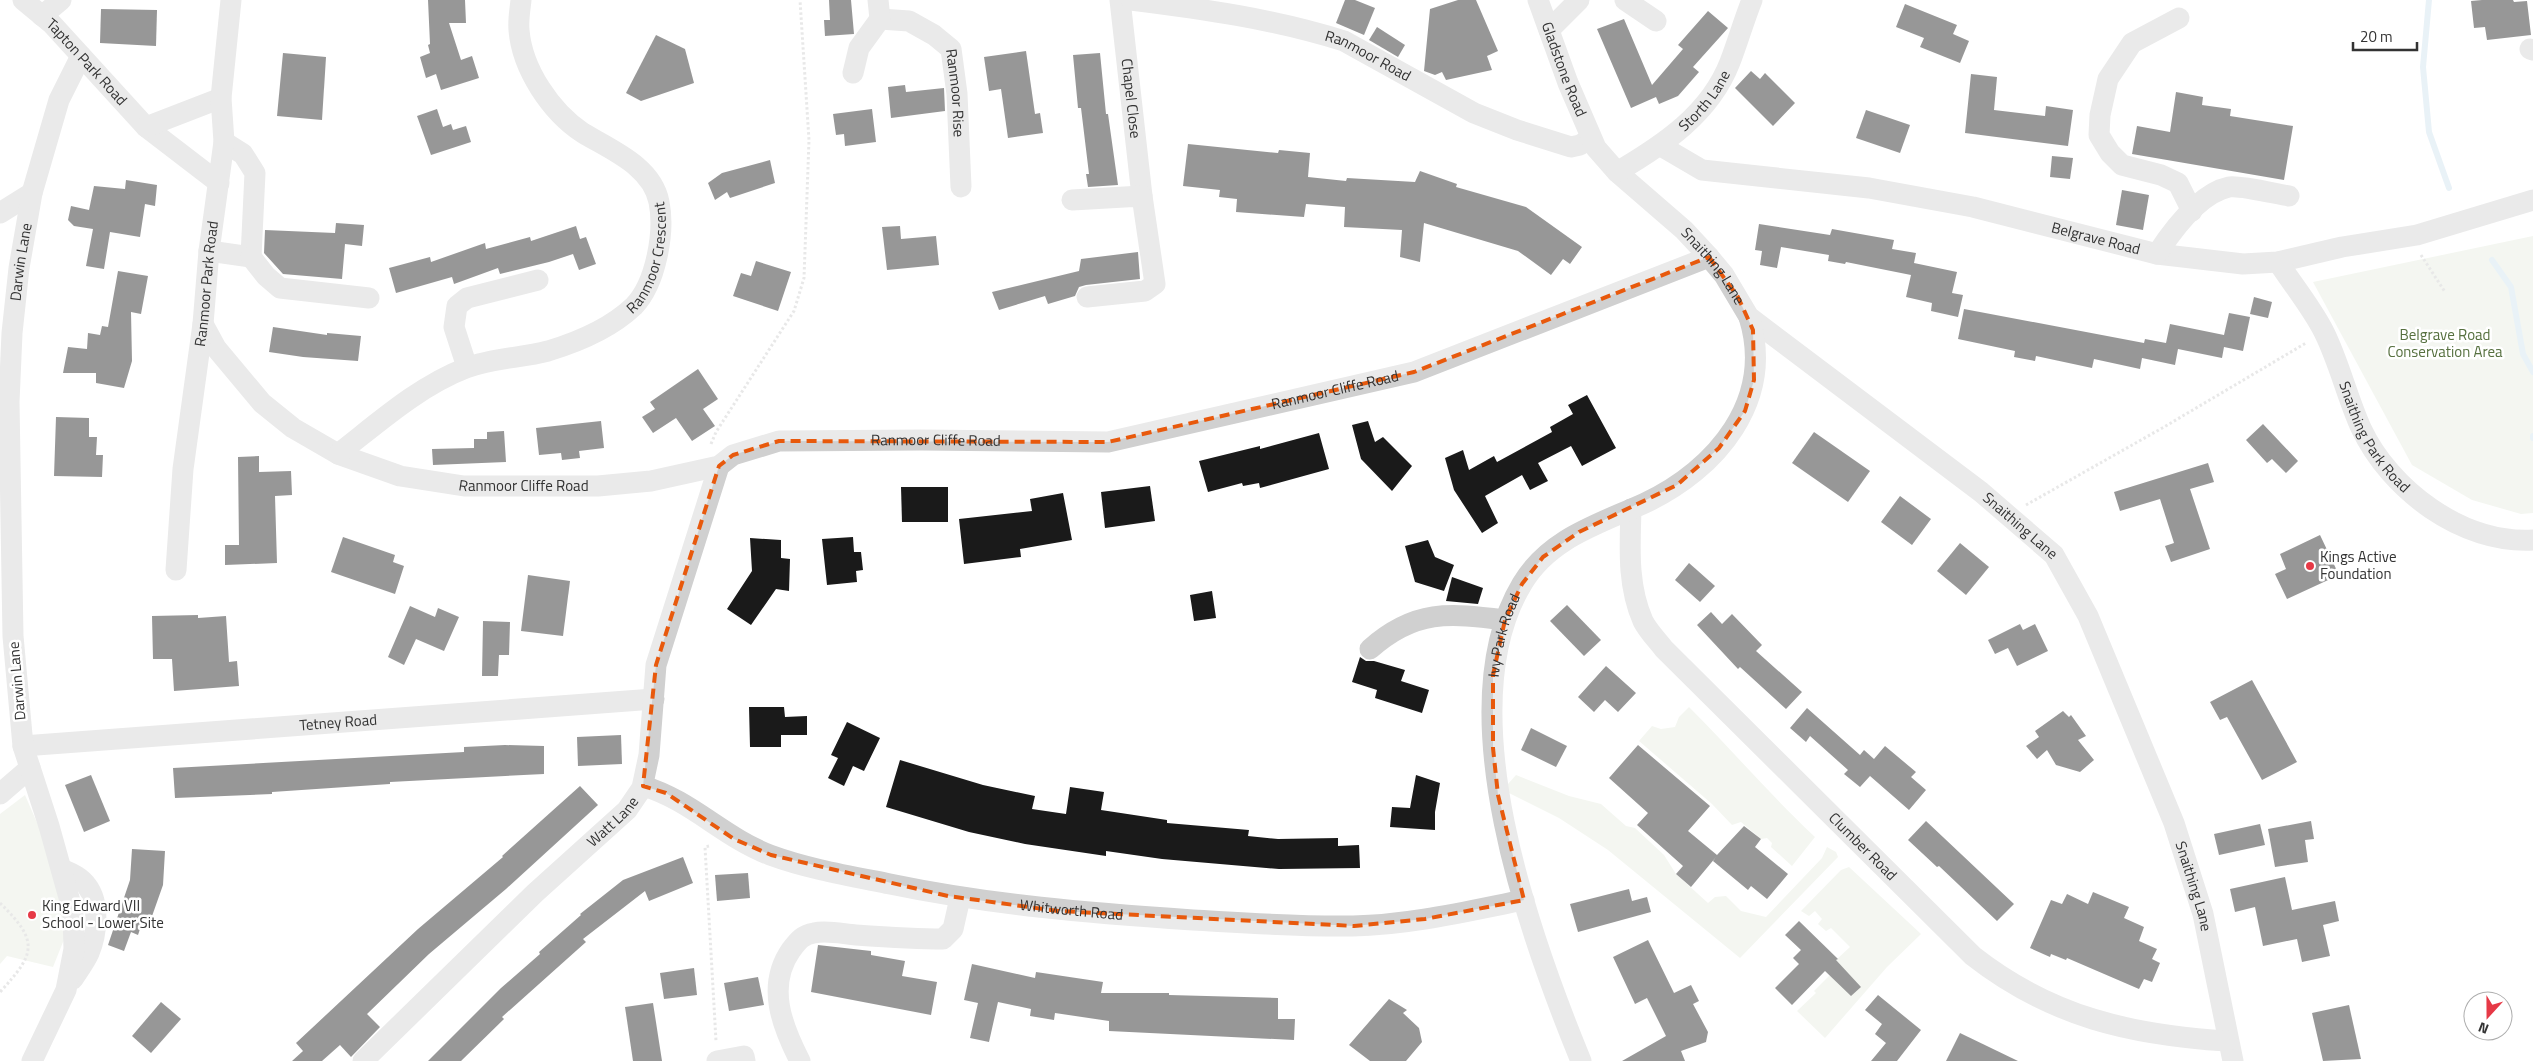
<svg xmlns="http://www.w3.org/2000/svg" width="2533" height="1061" font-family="'Titillium Web',sans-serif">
<rect width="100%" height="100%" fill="#fff"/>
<!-- green -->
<g fill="#e6ecdf">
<polygon points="2533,236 2533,513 2521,514 2472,500 2412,465 2313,282"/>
<path d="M1689 707C1733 751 1770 795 1815 837L1792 866 1771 847 1772 843 1767 838 1761 839 1741 822 1732 825 1712 804 1639 741 1652 726 1661 729 1675 727 1679 717Z"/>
<polygon points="1516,775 1569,796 1601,804 1626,826 1635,828 1664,855 1676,874 1708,903 1715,897 1726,896 1741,911 1766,917 1822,858 1827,847 1836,852 1838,857 1740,958 1608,850 1559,818 1507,792 1508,784"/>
<polygon points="25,795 44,839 67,932 53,967 7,956 0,964 0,814"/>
<polygon points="1849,867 1921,934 1887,967 1825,1038 1797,1011 1816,993 1814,991 1832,973 1836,960 1850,947 1831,928 1826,931 1818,924 1822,919 1815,911 1809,916 1801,911 1841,870"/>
</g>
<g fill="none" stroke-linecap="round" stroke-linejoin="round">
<!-- stream -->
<g stroke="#cfe2ee" stroke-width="6">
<polyline points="2429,0 2423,67 2429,132 2449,188"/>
<polyline points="2492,260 2511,287 2523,354 2533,372"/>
<polyline points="2533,436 2533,438"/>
</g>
</g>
<!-- building -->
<g fill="#1a1a1a">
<polygon points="428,0 465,0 466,23 449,23 461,60 472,56 479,78 441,90 436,74 426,78 420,57 430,53 428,45 430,44"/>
<polygon points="829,0 851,0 854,34 825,36 824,20 830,20"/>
<polygon points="1345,0 1355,0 1375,8 1364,35 1336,23"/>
<polygon points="1458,0 1476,0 1498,51 1487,56 1492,70 1446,80 1442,72 1435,75 1424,71 1430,9"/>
<polygon points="2482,0 2513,0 2514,2 2527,1 2531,35 2487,40 2485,27 2474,28 2471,1"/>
<polygon points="1905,4 1957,25 1953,34 1969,41 1960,63 1920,47 1924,38 1896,27"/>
<polygon points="101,9 157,10 156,46 100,43"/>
<polygon points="1708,11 1728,28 1693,67 1699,72 1678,96 1659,104 1656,97 1631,108 1597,29 1624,19 1652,85 1683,49 1678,45"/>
<polygon points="1377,27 1405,45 1398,57 1369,40"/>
<polygon points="656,35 685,49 694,83 641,101 626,93"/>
<polygon points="1026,51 1035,114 1040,113 1043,133 1008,138 1001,89 989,91 984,57"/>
<polygon points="283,53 326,57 322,120 277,116"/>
<polygon points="1100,53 1106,114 1108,114 1118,185 1088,187 1086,174 1089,174 1081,108 1078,108 1073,55"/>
<polygon points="1751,71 1760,79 1765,73 1795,103 1773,126 1735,88"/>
<polygon points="1971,74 1997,77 1994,110 2045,116 2046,106 2073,110 2068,146 1965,133"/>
<polygon points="905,85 906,92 944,88 945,111 891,118 888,87"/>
<polygon points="2176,92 2203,97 2202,105 2231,109 2230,116 2293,126 2284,180 2132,154 2137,126 2170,132"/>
<polygon points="437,109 443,127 451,124 453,130 466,126 471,142 431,155 417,116"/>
<polygon points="872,109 876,142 845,146 844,134 836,135 833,114"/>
<polygon points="1866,110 1910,125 1900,153 1856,138"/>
<polygon points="1188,144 1278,153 1279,150 1310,153 1308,177 1346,181 1347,178 1415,182 1420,171 1457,184 1456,187 1526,207 1582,247 1570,264 1563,259 1551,275 1518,251 1424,223 1420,262 1400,257 1402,230 1344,227 1345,207 1306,204 1304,217 1236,212 1237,199 1219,197 1220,190 1183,186"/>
<polygon points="2052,156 2073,158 2070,179 2050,177"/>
<polygon points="770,160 775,183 730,198 727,192 715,200 708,183 722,173"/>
<polygon points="126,180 157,185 155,206 145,204 140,237 110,232 104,269 86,266 93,229 74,226 68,220 71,206 89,210 94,186 125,189"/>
<polygon points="2122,190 2149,195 2143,230 2116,225"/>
<polygon points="336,223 364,225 362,246 345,244 342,279 283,274 264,253 265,230 335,233"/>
<polygon points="1759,224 1830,235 1832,229 1894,240 1892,249 1916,253 1914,263 1957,272 1952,293 1963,295 1958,317 1931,311 1932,303 1906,297 1911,275 1846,262 1845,264 1828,261 1829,255 1781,247 1777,268 1760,265 1762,251 1755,250"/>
<polygon points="576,226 580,239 586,237 596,264 579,270 573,254 549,262 500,274 498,268 454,284 452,277 396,293 389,268 430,257 431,262 485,243 486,249 530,237 531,241"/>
<polygon points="900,226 901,239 936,236 939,265 887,270 882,227"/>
<polygon points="1138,252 1140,279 1086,285 1079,287 1075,296 1048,304 1045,296 999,310 992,292 1079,271 1081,259"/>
<polygon points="756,261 791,272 778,311 733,296 741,273 751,276"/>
<polygon points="118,271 148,276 141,314 131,312 132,361 124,388 96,383 96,373 63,373 68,347 87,349 88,333 100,335 102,326 108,327"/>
<polygon points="2254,297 2272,302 2268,318 2250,314"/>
<polygon points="1964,309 2144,343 2145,339 2166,343 2170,324 2224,335 2229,313 2250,317 2243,351 2224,347 2222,358 2178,349 2175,365 2142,358 2140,369 2094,359 2092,368 2036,356 2035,361 2014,357 2015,351 1958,339"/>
<polygon points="273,327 327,335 327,333 361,336 358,361 303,357 269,352"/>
<polygon points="698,369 718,399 703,409 715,426 692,441 676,418 653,433 642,417 655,409 650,402"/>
<polygon points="1587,395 1616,448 1582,466 1571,446 1538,463 1548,481 1530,490 1522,475 1485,496 1498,523 1482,533 1454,490 1445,458 1463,450 1469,470 1494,456 1497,462 1552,432 1550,427 1573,414 1568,405"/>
<polygon points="56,417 89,418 89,437 97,437 96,455 103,455 102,477 54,476"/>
<polygon points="601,421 604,448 579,451 580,458 562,460 561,453 539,455 536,428"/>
<polygon points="1368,421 1375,442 1383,437 1412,466 1392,491 1361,459 1352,425"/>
<polygon points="2263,424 2298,461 2286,473 2272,459 2267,463 2246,440"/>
<polygon points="504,431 506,462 433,465 432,449 474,448 474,439 487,439 487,432"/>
<polygon points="1814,432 1870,471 1848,502 1792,463"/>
<polygon points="1319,433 1329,469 1260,488 1259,483 1243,486 1242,483 1208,492 1199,461 1260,446 1260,449"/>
<polygon points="259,456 259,472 291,471 292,495 275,496 277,563 225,565 225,545 239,545 238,457"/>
<polygon points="2208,463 2214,482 2190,489 2210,549 2171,562 2165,546 2174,543 2160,499 2120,511 2114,492"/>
<polygon points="1150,486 1155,521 1105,528 1101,492"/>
<polygon points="901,487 948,487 948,522 902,522"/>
<polygon points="1063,493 1072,540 1020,549 1021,557 964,564 959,519 1032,511 1030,499"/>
<polygon points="1900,496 1931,519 1912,545 1881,522"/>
<polygon points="2320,535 2339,575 2287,599 2275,574 2286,569 2280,554"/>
<polygon points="343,537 395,555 393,562 404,566 395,594 331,572"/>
<polygon points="853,537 854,552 861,552 863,570 856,571 857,582 827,585 822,539"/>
<polygon points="750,538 781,540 781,558 790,559 789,591 776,589 751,625 727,609 752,571"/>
<polygon points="1428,540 1435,557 1454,565 1444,591 1415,582 1405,546"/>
<polygon points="1960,543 1989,567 1966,595 1937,571"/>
<polygon points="1689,563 1715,586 1700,602 1675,580"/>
<polygon points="528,575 570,581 563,636 521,631"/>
<polygon points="1452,577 1483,588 1478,604 1446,601"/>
<polygon points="1212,591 1216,618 1194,621 1190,595"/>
<polygon points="1567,605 1601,640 1584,656 1550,621"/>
<polygon points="410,606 435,617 438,608 459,617 444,651 416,639 404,665 388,657"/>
<polygon points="1711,612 1722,624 1732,614 1762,645 1756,651 1802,692 1786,709 1740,667 1738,669 1697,625"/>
<polygon points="198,615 198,618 226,616 229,662 237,661 239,686 174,691 172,659 153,659 152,616"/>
<polygon points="483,621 510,622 509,655 499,655 498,676 482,676"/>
<polygon points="2020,624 2023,630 2035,624 2048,651 2017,666 2008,648 1995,654 1988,640"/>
<polygon points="1360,657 1366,661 1374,661 1405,670 1401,681 1429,690 1422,713 1375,698 1377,690 1352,682"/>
<polygon points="1606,666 1636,693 1618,712 1605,700 1594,712 1578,697"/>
<polygon points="2252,680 2297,762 2262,780 2227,717 2220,720 2210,702"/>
<polygon points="749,707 784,707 785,717 807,716 807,735 781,735 781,747 750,747"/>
<polygon points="1807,708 1860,755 1864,750 1874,759 1885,746 1916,772 1911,777 1926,790 1909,810 1870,776 1860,787 1844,774 1848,770 1810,736 1806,742 1790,728"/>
<polygon points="2063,711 2069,717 2071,715 2086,736 2078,740 2094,760 2080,772 2056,765 2047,750 2037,759 2026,746 2039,737 2035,731"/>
<polygon points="847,722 880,738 864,771 853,766 844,786 828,778 838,758 831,755"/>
<polygon points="1531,728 1567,746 1556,767 1521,750"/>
<polygon points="621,735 622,764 578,766 577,737"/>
<polygon points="505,745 544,746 544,774 390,782 390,784 272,792 272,794 175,798 173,768 464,752 464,747"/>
<polygon points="1638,745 1710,806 1688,831 1717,855 1744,826 1761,839 1755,847 1788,874 1767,899 1751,886 1748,890 1713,861 1716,857 1691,887 1676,874 1683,866 1637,825 1648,813 1609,778"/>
<polygon points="900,760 983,785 1035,796 1032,809 1066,814 1070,787 1104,792 1101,810 1167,820 1167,823 1249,830 1248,836 1278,839 1338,838 1338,846 1359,845 1360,868 1279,869 1162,859 1106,851 1106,856 1025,844 969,832 886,807"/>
<polygon points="91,775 110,821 84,832 65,785"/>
<polygon points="1416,775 1440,783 1435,812 1435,830 1390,827 1392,807 1410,808"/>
<polygon points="580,786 598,805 506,889 429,954 367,1014 380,1027 351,1057 340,1045 322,1061 292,1061 303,1051 296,1043 418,929 503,857 502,856"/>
<polygon points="1926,821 2014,904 1997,921 1939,866 1937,867 1908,840"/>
<polygon points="2311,821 2314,839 2305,840 2308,862 2275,867 2268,829"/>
<polygon points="2260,824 2265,845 2219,855 2214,834"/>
<polygon points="132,849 165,851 163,885 151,919 144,917 138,935 131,932 124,951 108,945 130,880"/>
<polygon points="683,857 693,883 649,901 645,891 583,939 586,942 502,1017 504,1019 461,1061 428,1061 501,988 540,954 539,952 581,915 580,914 623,880"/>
<polygon points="748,873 750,898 717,901 715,875"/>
<polygon points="2285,877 2292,910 2335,901 2339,921 2323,925 2330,956 2302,962 2297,939 2263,946 2255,907 2235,912 2230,889"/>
<polygon points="1629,889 1632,901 1647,897 1651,912 1578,932 1570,904"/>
<polygon points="2093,892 2129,907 2124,918 2144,927 2139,941 2157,949 2152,959 2160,963 2152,982 2144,979 2139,989 2067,958 2066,960 2051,954 2050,957 2030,948 2051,900 2062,904 2067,894 2088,904"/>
<polygon points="1799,921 1838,959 1836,960 1861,987 1851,996 1825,971 1792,1005 1775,988 1799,964 1793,958 1801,950 1785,935"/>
<polygon points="1648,940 1674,993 1691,985 1699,1001 1693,1004 1708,1032 1706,1042 1681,1051 1685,1061 1622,1061 1666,1036 1647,998 1635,1004 1613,957"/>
<polygon points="818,945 871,951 871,955 905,961 902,976 937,982 931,1015 811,992"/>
<polygon points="972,964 1035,978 1036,972 1103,982 1101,993 1169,993 1169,995 1278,998 1278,1019 1295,1019 1294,1040 1109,1031 1109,1021 1055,1013 1054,1020 1030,1016 1031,1009 998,1002 989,1042 970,1038 978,1003 964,1000"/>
<polygon points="694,968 697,995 664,999 660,973"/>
<polygon points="758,977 764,1005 729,1011 724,983"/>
<polygon points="1878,995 1921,1030 1897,1061 1871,1061 1886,1043 1875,1034 1882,1024 1865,1010"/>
<polygon points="1389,999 1407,1010 1403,1013 1419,1028 1422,1042 1406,1061 1370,1061 1349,1045"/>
<polygon points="161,1002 181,1019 151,1053 132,1036"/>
<polygon points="653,1003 662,1061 633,1061 625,1007"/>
<polygon points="2349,1005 2361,1059 2323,1061 2312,1013"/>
<polygon points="1960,1033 2018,1061 1946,1061"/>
</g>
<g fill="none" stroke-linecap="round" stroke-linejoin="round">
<!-- path -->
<g stroke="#cdcdcd" stroke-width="3" stroke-dasharray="2.5 2.5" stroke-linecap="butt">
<polyline points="2421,255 2445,292"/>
<polyline points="711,444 716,432 794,311 804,278 809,140 800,0"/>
<polyline points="2026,505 2164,427 2306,343"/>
<polyline points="709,846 705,847 716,1041"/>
<path d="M0 903C40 942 35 954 0 992"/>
</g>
<!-- minor -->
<g stroke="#d0d0d0" stroke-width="21">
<path id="s1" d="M23 0 52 24 146 127 219 183"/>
<path id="s2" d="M1120 0 1142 196"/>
<path id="s3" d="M1131 0C1203 9 1275 19 1344 41L1474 113 1517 130 1571 147 1580 145 1591 138"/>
<path id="s4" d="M1538 0 1568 83 1596 148 1617 172 1684 230 1709 257 1724 275 1749 317 1981 492 2054 555 2088 616 2174 823 2203 914 2233 1061"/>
<polyline points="1625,0 1656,21"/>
<polyline points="42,16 61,0"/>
<polyline points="2179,18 2132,43 2108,79 2100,115 2099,135 2110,153 2122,165 2161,175 2178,183 2192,211"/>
<path id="s5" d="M880 19 909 21 934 35 951 49 957 94 961 187"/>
<polyline points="1549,30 1579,0"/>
<polyline points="2530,49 2533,50"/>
<polyline points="853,73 859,48 880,19 878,0"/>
<polyline points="146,127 221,98"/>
<path id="s6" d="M1661 146 1702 170 1869 188 1973 207 2157 254 2243 264 2278 262 2342 247 2417 235 2533 200"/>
<path id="s7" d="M1617 172C1663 145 1710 114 1730 62 1738 41 1744 20 1752 0"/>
<polyline points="1072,200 1142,196 1155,284 1145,291 1087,297"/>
<polyline points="0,213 32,193"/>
<polyline points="209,251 251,257 255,173 243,154 224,142"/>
<path d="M2157 254C2172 231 2200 193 2229 187 2240 185 2276 194 2289 196"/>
<polyline points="251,257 266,276 280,288 369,298"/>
<path id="s8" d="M2278 262C2293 285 2312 308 2324 332 2339 362 2347 397 2361 428 2390 490 2462 544 2533 540"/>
<path id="s9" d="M203 324 216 348 262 403 293 428 338 454 400 476 464 486H598L651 481 719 466 733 455 779 441 921 440 1108 442 1414 372 1709 257"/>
<polyline points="467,367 454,327 457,306 467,298 538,280"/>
<path id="s10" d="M338 454C378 423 419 386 466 368 492 358 521 358 548 351 578 342 611 328 634 306 656 283 665 232 659 202 652 166 611 150 583 133 551 112 522 69 519 30 518 20 520 10 521 0"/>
<path id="s11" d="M1631 509C1630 546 1627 585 1643 621 1648 631 1657 640 1664 649L1973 956C2051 1017 2131 1035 2227 1041"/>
<path id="s12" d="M176 570 183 469 203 324 209 251 224 142 221 98 231 0"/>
<path d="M1370 649C1415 609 1449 613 1505 620"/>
<path id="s13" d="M23 746 654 699"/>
<path id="s14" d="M643 786C691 800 723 837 770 855 808 869 850 876 890 884 991 905 1090 913 1193 920 1246 923 1300 927 1353 926 1410 925 1468 911 1524 900"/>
<polyline points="0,794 30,768"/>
<path d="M62 869C71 873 81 877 87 886 100 903 97 934 89 953 85 962 78 971 73 979"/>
<path id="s15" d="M32 1061 66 990 74 949 73 912 49 826 23 746 13 636 9 402 12 333 19 268 32 193 59 100 81 56"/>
<path id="s16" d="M363 1061 535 893 627 810 642 788 649 755 656 665 719 466"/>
<polyline points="717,1061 744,1056 745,1061"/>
<path d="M800 1061C782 1026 766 986 791 950 798 941 802 935 814 933 827 930 843 934 856 935 885 937 914 939 943 939L953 929 960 898"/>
<path id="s17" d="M1581 1061C1530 937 1447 709 1522 584 1549 538 1599 524 1645 503 1717 469 1775 400 1749 317"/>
</g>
</g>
<!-- marked area -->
<path d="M0 0H2533V1061H0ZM1709 257 1738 297 1753 330 1754 380 1745 411 1719 448 1677 485 1579 532 1543 557 1522 584 1505 620 1493 675V748L1498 795 1524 900 1425 919 1354 926 1058 911 948 896 771 855 734 839 666 793 643 786 656 665 719 466 733 455 779 441 1108 442 1414 372Z" fill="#fff" fill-opacity=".55" fill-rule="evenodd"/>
<path fill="none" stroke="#e8590c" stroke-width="4" stroke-dasharray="10 6" stroke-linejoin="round" d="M1709 257 1738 297 1753 330 1754 380 1745 411 1719 448 1677 485 1579 532 1543 557 1522 584 1505 620 1493 675V748L1498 795 1524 900 1425 919 1354 926 1058 911 948 896 771 855 734 839 666 793 643 786 656 665 719 466 733 455 779 441 1108 442 1414 372Z"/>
<!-- markers -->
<g fill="#e63946" stroke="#fff" stroke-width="2">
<circle cx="2310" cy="566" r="5"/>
<circle cx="32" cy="915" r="5"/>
</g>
<g text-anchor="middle" stroke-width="5" stroke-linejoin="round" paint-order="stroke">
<!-- street labels -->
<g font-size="15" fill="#333" stroke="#fff">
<text dy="5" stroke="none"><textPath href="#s3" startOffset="245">Ranmoor Road</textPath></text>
<text dy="5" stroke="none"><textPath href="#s1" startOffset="89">Tapton Park Road</textPath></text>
<text dy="5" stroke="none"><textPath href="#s4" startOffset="74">Gladstone Road</textPath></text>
<text dy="5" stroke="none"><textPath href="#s5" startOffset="124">Ranmoor Rise</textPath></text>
<text dy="5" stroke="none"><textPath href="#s2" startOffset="99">Chapel Close</textPath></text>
<text dy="5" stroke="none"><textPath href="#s7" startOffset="114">Storth Lane</textPath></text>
<text dy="5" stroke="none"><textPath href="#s6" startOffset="448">Belgrave Road</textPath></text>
<text dy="5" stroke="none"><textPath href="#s10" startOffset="388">Ranmoor Crescent</textPath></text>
<text dy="5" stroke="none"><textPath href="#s15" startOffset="816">Darwin Lane</textPath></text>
<text dy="5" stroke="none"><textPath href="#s4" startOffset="326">Snaithing Lane</textPath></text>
<text dy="5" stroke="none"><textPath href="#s12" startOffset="288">Ranmoor Park Road</textPath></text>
<text dy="5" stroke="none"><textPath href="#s9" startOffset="1206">Ranmoor Cliffe Road</textPath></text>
<text dy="5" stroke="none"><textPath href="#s8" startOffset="201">Snaithing Park Road</textPath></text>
<text dy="5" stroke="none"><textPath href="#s9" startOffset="801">Ranmoor Cliffe Road</textPath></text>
<text dy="5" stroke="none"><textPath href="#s9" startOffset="381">Ranmoor Cliffe Road</textPath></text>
<text dy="5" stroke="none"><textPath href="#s4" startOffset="731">Snaithing Lane</textPath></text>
<text dy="5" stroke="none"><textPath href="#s17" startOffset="440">Ivy Park Road</textPath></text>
<text transform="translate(17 681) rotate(-95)" y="5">Darwin Lane</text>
<text dy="5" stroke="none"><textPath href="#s13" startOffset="316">Tetney Road</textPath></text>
<text dy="5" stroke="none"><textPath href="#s16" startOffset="346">Watt Lane</textPath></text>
<text dy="5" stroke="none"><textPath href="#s11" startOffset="429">Clumber Road</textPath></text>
<text dy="5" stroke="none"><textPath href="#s4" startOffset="1136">Snaithing Lane</textPath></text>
<text dy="5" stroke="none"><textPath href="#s14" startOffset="452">Whitworth Road</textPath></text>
</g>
<!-- park labels -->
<g font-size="15" fill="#56703f" stroke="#fff">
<text x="2445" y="340">Belgrave Road<tspan x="2445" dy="17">Conservation Area</tspan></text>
</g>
<!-- poi labels -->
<g font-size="15" fill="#333" stroke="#fff" text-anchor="start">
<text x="2320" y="562">Kings Active<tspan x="2320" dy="17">Foundation</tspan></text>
<text x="42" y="911">King Edward VII<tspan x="42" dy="17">School - Lower Site</tspan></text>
</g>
</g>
<!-- north arrow -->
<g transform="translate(2488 1016) rotate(201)"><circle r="24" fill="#ffffff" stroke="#adadad"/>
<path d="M0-4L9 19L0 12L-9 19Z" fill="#e63946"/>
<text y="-8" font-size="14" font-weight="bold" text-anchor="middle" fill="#333333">N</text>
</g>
<!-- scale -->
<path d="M2353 42v8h64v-8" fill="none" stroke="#333333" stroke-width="2.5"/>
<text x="2360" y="42" font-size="15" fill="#333333" stroke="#ffffff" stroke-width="4" paint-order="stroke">20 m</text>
</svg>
